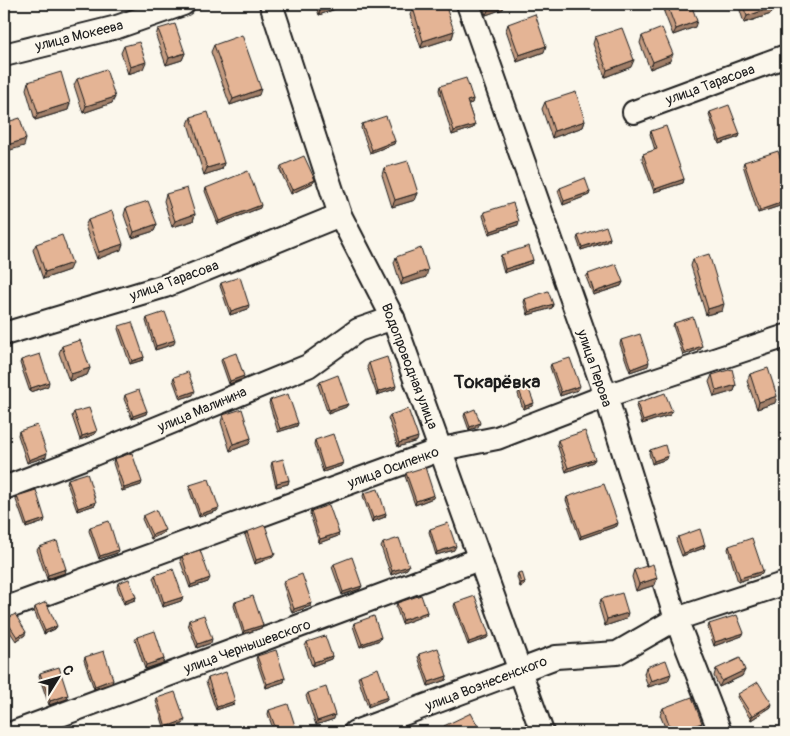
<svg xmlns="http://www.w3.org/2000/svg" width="790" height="736" font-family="Pangolin,sans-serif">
<rect width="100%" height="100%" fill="#fbf7ec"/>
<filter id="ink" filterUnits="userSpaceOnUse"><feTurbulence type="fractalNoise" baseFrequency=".02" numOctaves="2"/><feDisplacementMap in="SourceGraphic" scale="10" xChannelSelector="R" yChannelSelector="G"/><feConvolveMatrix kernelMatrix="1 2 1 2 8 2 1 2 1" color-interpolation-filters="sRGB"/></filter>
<g filter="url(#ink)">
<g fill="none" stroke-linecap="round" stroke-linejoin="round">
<!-- minor casing -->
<g stroke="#1c1c1c" stroke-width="26">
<g id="minor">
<polyline points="271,4 340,215 393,318 542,732"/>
<polyline points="468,4 606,396 676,619 720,732"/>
<polyline points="4,55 117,27 183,4"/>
<polyline points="634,112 786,56"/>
<polyline points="4,334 165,286 340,215"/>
<polyline points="4,488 89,456 308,366 358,330 393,318"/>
<polyline points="4,609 442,449 497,438 606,396 786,336"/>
<polyline points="15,732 479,559"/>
<polyline points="355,732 556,657 617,653 676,619 786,583"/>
</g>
</g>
<!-- minor -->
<use href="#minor" stroke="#fbf7ec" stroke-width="22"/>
</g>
<!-- wall -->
<g fill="#c49b80" stroke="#1c1c1c">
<polygon points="315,4 346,4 346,5 319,15"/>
<polygon points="482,4 505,4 503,9 486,15"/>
<polygon points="738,4 773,4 774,7 771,14 744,23"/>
<polygon points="667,5 695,27 673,35 664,12"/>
<polygon points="413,8 454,31 452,38 421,48 410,15"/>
<polygon points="508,24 544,52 517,62 506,30"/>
<polygon points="158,29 185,53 182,60 166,65 156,36"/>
<polygon points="642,36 670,61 650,69 640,43"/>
<polygon points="595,37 631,67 605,77 593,44"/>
<polygon points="214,45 259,95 230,105 211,52"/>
<polygon points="124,46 143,69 128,74 121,53"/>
<polygon points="77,79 115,97 112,103 83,113 74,85"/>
<polygon points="28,82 70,103 68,110 35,120 26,89"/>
<polygon points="440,86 473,99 472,103 468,104 475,125 473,128 452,135 439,90"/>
<polygon points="545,102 585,121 583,127 552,138 542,109"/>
<polygon points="710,112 740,134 739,137 719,144 709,115"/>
<polygon points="191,117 224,163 222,169 204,175 188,124"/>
<polygon points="362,124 395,141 394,144 370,153 361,128"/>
<polygon points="651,131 684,179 683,183 654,192 642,158 643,154 655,150 650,134"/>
<polygon points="744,162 786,175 786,204 758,213 743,165"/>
<polygon points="281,166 315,180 313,183 291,194 280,170"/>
<polygon points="384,168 418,193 415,200 392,207 382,175"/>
<polygon points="206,188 260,208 218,224 205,191"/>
<polygon points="560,188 590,192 589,195 563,205 558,191"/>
<polygon points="166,194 195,214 193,221 172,227 164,201"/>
<polygon points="126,208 157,224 154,231 132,238 124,215"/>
<polygon points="484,212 518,225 489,234 483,216"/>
<polygon points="88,220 121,250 97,259 85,226"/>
<polygon points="578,236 610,238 609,241 581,250 577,239"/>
<polygon points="36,244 69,270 43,279 33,250"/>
<polygon points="501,255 533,260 532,263 504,273 500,259"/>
<polygon points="396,257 426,277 401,285 394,263"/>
<polygon points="693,259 722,311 706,315 691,266"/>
<polygon points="588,274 623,282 621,286 593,295 586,277"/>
<polygon points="221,283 248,309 230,315 220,286"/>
<polygon points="525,299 553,304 552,308 528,315 524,302"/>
<polygon points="147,318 174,344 155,350 146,321"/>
<polygon points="674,323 701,349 683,355 673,326"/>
<polygon points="119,326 144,357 143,360 130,364 118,329"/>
<polygon points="621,340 648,366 630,372 620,344"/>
<polygon points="62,346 90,368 87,375 69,381 59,353"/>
<polygon points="222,358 243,379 229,384 221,361"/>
<polygon points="21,360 48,386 30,392 20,363"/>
<polygon points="369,363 395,389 377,395 367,367"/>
<polygon points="551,364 578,390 560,396 550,367"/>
<polygon points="750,374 775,403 757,409 747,381"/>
<polygon points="712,375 736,385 734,391 714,397 709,382"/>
<polygon points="174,377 193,395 180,399 173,380"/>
<polygon points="320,382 348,404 346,407 328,414 318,385"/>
<polygon points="519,390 532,406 523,409 518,394"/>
<polygon points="125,395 147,411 146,414 132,419 124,399"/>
<polygon points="270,400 298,423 297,426 278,432 269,403"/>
<polygon points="637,403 670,415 642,424 636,406"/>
<polygon points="74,412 97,431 95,434 80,440 72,416"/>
<polygon points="465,413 478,427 469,430 464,416"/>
<polygon points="223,415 251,438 249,444 230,451 221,422"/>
<polygon points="390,415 417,441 398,447 388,418"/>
<polygon points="19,431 46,457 27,463 18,435"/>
<polygon points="315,440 341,466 323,472 314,444"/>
<polygon points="558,440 595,459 593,462 566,472 557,444"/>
<polygon points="650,450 667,459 652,464 649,453"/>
<polygon points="114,459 141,485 122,491 113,463"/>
<polygon points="272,462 289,480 288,484 276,487 271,466"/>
<polygon points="406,473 433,498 415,505 405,476"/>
<polygon points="68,479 96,502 95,505 77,511 67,483"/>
<polygon points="190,485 217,511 199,517 189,489"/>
<polygon points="364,493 386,514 385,517 372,522 363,496"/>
<polygon points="17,496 44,522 26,528 16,500"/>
<polygon points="567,497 617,526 580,539 566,500"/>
<polygon points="311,511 339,533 338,536 319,543 310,514"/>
<polygon points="143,516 163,533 151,539 142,519"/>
<polygon points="90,527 117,553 99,559 89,531"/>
<polygon points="430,529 454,550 436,555 429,532"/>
<polygon points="247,532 273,557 255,564 245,535"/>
<polygon points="678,537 705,545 704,548 682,556 676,540"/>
<polygon points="383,543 407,569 391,575 381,547"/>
<polygon points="729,546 762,574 738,582 728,549"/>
<polygon points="39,547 66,569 65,573 47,579 37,550"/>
<polygon points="182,556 208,582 190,588 180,560"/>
<polygon points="334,564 362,586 360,589 342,595 332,567"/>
<polygon points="634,570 655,585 636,591 632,577"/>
<polygon points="518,573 525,582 524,585 520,587 517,577"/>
<polygon points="155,575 183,597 181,601 163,607 153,578"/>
<polygon points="284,581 311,606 292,613 283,584"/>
<polygon points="118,583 136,597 135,600 124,604 117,587"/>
<polygon points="601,599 626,619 605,626 599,606"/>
<polygon points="235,602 263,625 261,628 243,634 234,606"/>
<polygon points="397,603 427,612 426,615 402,624 396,607"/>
<polygon points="455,603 487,638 468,645 454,606"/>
<polygon points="35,607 57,626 55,629 44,634 34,611"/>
<polygon points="6,620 25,635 16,641 4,623"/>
<polygon points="189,620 211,643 197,648 188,624"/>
<polygon points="354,623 380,640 360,647 353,626"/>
<polygon points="709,624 742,636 714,646 708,628"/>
<polygon points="137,637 164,659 163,663 145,669 135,640"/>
<polygon points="307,642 332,656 331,659 312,666 305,646"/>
<polygon points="419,654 447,676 446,680 428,686 418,657"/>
<polygon points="257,656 285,678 284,682 266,688 256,659"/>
<polygon points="85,657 112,683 94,689 84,660"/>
<polygon points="646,667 668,681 648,687 644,674"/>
<polygon points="716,669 745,670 742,676 719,687 714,676"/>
<polygon points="40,673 67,699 49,705 39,676"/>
<polygon points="360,675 388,697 386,700 368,707 358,678"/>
<polygon points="208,678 235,701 234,704 216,710 206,682"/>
<polygon points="308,693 334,719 316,725 306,696"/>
<polygon points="738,694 771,707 751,720 737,697"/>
<polygon points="157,698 183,724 165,730 156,701"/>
<polygon points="663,708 702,723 699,729 692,732 667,732 660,715"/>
<polygon points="269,710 297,732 274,732 268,714"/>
<polygon points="444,726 480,730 479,732 444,732 443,730"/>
</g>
<!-- shaded-wall -->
<g fill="#a07e68" stroke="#1c1c1c">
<polygon points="341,4 346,4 346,5 319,15 320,11"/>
<polygon points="502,4 505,4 503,9 486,15 489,8"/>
<polygon points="774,7 771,14 744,23 747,16"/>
<polygon points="697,21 695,27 673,35 676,29"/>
<polygon points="454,31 452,38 421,48 423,41"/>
<polygon points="546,46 544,52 517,62 519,55"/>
<polygon points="185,53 182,60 166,65 169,58"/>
<polygon points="673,54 670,61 650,69 653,62"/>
<polygon points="634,60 631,67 605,77 607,70"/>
<polygon points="146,62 143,69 128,74 130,67"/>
<polygon points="261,89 259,95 230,105 233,99"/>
<polygon points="115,97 112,103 83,113 86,106"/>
<polygon points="473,99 472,103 466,105 467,101"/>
<polygon points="70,103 68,110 35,120 38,113"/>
<polygon points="585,121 583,127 552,138 554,131"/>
<polygon points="475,125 473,128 452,135 454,131"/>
<polygon points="740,134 739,137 719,144 720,141"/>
<polygon points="26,139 24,146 4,152 4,146"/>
<polygon points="395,141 394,144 370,153 372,150"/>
<polygon points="224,163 222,169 204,175 207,168"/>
<polygon points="684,179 683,183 654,192 655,189"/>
<polygon points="315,180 313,183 291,194 292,190"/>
<polygon points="590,192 589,195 563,205 564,201"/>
<polygon points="418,193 415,200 392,207 395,200"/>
<polygon points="786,201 786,204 758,213 760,210"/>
<polygon points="261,205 260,208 218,224 219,221"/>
<polygon points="195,214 193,221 172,227 175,221"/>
<polygon points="519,221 518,225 489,234 491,231"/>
<polygon points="157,224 154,231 132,238 134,232"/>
<polygon points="610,238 609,241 581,250 582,247"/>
<polygon points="123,244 121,250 97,259 99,252"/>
<polygon points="533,260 532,263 504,273 505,269"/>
<polygon points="72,263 69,270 43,279 45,272"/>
<polygon points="428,270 426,277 401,285 403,279"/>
<polygon points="9,280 7,287 4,288 4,282"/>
<polygon points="623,282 621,286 593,295 594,292"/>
<polygon points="553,304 552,308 528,315 529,312"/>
<polygon points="724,304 722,311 706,315 708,309"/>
<polygon points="249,305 248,309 230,315 231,311"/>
<polygon points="175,340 174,344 155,350 156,346"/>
<polygon points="702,346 701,349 683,355 684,352"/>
<polygon points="144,357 143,360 130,364 132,361"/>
<polygon points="649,362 648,366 630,372 631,369"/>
<polygon points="90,368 87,375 69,381 71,374"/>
<polygon points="244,376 243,379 229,384 230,381"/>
<polygon points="49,382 48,386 30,392 31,388"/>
<polygon points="736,385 734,391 714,397 716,391"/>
<polygon points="396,386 395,389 377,395 378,392"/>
<polygon points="580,386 578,390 560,396 561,392"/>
<polygon points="195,391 193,395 180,399 181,396"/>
<polygon points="777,396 775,403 757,409 759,402"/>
<polygon points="534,403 532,406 523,409 525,406"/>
<polygon points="348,404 346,407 328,414 329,410"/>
<polygon points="147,411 146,414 132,419 133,416"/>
<polygon points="672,411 670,415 642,424 643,421"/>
<polygon points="298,423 297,426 278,432 280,429"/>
<polygon points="480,423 478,427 469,430 470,427"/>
<polygon points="97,431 95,434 80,440 82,436"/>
<polygon points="418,437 417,441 398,447 399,443"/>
<polygon points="251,438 249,444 230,451 233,444"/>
<polygon points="47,453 46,457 27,463 29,460"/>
<polygon points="668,456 667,459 652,464 654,461"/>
<polygon points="595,459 593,462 566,472 568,468"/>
<polygon points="343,463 341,466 323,472 324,469"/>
<polygon points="289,480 288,484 276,487 277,483"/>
<polygon points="142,482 141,485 122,491 124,488"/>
<polygon points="434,495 433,498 415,505 416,501"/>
<polygon points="96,502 95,505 77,511 78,508"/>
<polygon points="219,508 217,511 199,517 200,514"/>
<polygon points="386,514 385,517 372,522 373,518"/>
<polygon points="45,519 44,522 26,528 27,525"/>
<polygon points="618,523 617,526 580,539 581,536"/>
<polygon points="165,530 163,533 151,539 152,535"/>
<polygon points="339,533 338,536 319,543 320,539"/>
<polygon points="705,545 704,548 682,556 684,553"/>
<polygon points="456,546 454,550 436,555 437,552"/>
<polygon points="118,550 117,553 99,559 100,556"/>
<polygon points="275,554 273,557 255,564 256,560"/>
<polygon points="409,566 407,569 391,575 392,571"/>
<polygon points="66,569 65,573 47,579 48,575"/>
<polygon points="763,571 762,574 738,582 740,578"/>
<polygon points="210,578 208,582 190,588 191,585"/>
<polygon points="657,578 655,585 636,591 639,584"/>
<polygon points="525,582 524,585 520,587 521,583"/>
<polygon points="362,586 360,589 342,595 343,592"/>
<polygon points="136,597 135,600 124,604 125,601"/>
<polygon points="183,597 181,601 163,607 164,603"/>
<polygon points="312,603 311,606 292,613 294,609"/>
<polygon points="427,612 426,615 402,624 403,620"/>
<polygon points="628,613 626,619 605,626 607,619"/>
<polygon points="263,625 261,628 243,634 244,631"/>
<polygon points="57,626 55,629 44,634 45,631"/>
<polygon points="26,632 25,635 16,641 17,637"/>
<polygon points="744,633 742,636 714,646 715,642"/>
<polygon points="489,635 487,638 468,645 469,642"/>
<polygon points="381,637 380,640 360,647 362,644"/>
<polygon points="212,639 211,643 197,648 198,644"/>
<polygon points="332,656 331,659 312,666 314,662"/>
<polygon points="164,659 163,663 145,669 146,665"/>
<polygon points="745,670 742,676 719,687 722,681"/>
<polygon points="671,674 668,681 648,687 651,681"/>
<polygon points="447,676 446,680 428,686 429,682"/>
<polygon points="285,678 284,682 266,688 267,684"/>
<polygon points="113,679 112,683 94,689 95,686"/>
<polygon points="68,695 67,699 49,705 50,701"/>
<polygon points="388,697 386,700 368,707 369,703"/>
<polygon points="235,701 234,704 216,710 217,707"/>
<polygon points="772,704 771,707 751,720 752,716"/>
<polygon points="335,715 334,719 316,725 317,721"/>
<polygon points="185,720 183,724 165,730 166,727"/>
<polygon points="702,723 699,729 692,732 676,732"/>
</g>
<!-- building -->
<g fill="#e4b495" stroke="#1c1c1c">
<polygon points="317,4 341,4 320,11"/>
<polygon points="426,4 445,4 454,31 423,41 413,8"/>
<polygon points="487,4 502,4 489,8"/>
<polygon points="669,4 691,4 697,21 676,29 667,5"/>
<polygon points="742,4 773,4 774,7 747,16"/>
<polygon points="535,14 546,46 519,55 508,24"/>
<polygon points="175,24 185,53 169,58 158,29"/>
<polygon points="622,28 634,60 607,70 595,37"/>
<polygon points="662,28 673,54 653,62 642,36"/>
<polygon points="242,35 261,89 233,99 214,45"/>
<polygon points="139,42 146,62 130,67 124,46"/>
<polygon points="106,69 115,97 86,106 77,79"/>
<polygon points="61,72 70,103 38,113 28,82"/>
<polygon points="466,78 473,99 467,101 475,125 454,131 440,86"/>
<polygon points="576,92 585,121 554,131 545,102"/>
<polygon points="729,105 740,134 720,141 710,112"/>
<polygon points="208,112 224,163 207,168 191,117"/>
<polygon points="386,116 395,141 372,150 362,124"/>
<polygon points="20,118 26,139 4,146 4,123"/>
<polygon points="666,126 684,179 655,189 643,154 657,149 651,131"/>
<polygon points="778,151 786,175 786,201 760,210 744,162"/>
<polygon points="304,156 315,180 292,190 281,166"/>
<polygon points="408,161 418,193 395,200 384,168"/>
<polygon points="248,171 261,205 219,221 206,188"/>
<polygon points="585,178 590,192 564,201 560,188"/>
<polygon points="187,188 195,214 175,221 166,194"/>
<polygon points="148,201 157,224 134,232 126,208"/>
<polygon points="513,203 519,221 491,231 484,212"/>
<polygon points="112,211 123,244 99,252 88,220"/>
<polygon points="606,226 610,238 582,247 578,236"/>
<polygon points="62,235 72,263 45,272 36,244"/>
<polygon points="529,246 533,260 505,269 501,255"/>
<polygon points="421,248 428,270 403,279 396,257"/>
<polygon points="709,254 724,304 708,309 693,259"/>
<polygon points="4,264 9,280 4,282"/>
<polygon points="616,264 623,282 594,292 588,274"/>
<polygon points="240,277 249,305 231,311 221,283"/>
<polygon points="548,291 553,304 529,312 525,299"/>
<polygon points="165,312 175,340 156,346 147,318"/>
<polygon points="693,317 702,346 684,352 674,323"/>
<polygon points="132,322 144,357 132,361 119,326"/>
<polygon points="640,334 649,362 631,369 621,340"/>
<polygon points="80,340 90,368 71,374 62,346"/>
<polygon points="236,353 244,376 230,381 222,358"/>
<polygon points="40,354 49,382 31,388 21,360"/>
<polygon points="387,357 396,386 378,392 369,363"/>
<polygon points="570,358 580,386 561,392 551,364"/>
<polygon points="768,368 777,396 759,402 750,374"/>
<polygon points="732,369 736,385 716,391 712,375"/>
<polygon points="188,372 195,391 181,396 174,377"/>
<polygon points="338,375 348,404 329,410 320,382"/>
<polygon points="528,387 534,403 525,406 519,390"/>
<polygon points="139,390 147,411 133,416 125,395"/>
<polygon points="665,393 672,411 643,421 637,403"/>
<polygon points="288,394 298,423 280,429 270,400"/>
<polygon points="89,408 97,431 82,436 74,412"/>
<polygon points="242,409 251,438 233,444 223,415"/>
<polygon points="408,409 418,437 399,443 390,415"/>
<polygon points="475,409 480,423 470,427 465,413"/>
<polygon points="37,425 47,453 29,460 19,431"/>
<polygon points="585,431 595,459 568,468 558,440"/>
<polygon points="333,434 343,463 324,469 315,440"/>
<polygon points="665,445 668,456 654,461 650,450"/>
<polygon points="132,453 142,482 124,488 114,459"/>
<polygon points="283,459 289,480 277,483 272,462"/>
<polygon points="425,467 434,495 416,501 406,473"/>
<polygon points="87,473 96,502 78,508 68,479"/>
<polygon points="209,479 219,508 200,514 190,485"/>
<polygon points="604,484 618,523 581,536 567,497"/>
<polygon points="378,489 386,514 373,518 364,493"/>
<polygon points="36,490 45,519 27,525 17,496"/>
<polygon points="329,505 339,533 320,539 311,511"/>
<polygon points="156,510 165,530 152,535 143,516"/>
<polygon points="109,521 118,550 100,556 90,527"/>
<polygon points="448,523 456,546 437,552 430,529"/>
<polygon points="265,525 275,554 256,560 247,532"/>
<polygon points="700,529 705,545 684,553 678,537"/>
<polygon points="399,538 409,566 392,571 383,543"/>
<polygon points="752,538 763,571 740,578 729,546"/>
<polygon points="57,541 66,569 48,575 39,547"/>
<polygon points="200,550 210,578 191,585 182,556"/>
<polygon points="352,557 362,586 343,592 334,564"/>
<polygon points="653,564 657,578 639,584 634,570"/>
<polygon points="173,569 183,597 164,603 155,575"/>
<polygon points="522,572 525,582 521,583 518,573"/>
<polygon points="302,574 312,603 294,609 284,581"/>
<polygon points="129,579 136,597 125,601 118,583"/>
<polygon points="622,593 628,613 607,619 601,599"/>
<polygon points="421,595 427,612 403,620 397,603"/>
<polygon points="253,596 263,625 244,631 235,602"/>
<polygon points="475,596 489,635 469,642 455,603"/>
<polygon points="46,602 57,626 45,631 35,607"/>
<polygon points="15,614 26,632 17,637 6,620"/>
<polygon points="204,615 212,639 198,644 189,620"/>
<polygon points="737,615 744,633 715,642 709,624"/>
<polygon points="374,616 381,637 362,644 354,623"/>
<polygon points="155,631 164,659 146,665 137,637"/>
<polygon points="325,636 332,656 314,662 307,642"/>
<polygon points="438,648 447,676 429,682 419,654"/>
<polygon points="276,650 285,678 267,684 257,656"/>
<polygon points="104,651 113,679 95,686 85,657"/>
<polygon points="740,658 745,670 722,681 716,669"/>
<polygon points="666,660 671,674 651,681 646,667"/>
<polygon points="59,667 68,695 50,701 40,673"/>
<polygon points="378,668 388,697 369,703 360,675"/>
<polygon points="226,672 235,701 217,707 208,678"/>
<polygon points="758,682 772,704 752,716 738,694"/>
<polygon points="326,687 335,715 317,721 308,693"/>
<polygon points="175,692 185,720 166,727 157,698"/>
<polygon points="692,697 702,723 676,732 672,732 663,708"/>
<polygon points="288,704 297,732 277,732 269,710"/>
<polygon points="471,713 480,730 476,732 447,732 444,726"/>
<polygon points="784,727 786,732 768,732"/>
</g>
</g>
<g text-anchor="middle" stroke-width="4" stroke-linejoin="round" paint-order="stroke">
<!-- street labels -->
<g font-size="14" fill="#1c1c1c" stroke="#fbf7ec">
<text transform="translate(79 35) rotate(-14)" y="5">улица Мокеева</text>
<text transform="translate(710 84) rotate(-20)" y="5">улица Тарасова</text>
<text transform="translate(174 280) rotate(-20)" y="5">улица Тарасова</text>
<text transform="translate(410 366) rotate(69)" y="5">Водопроводная улица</text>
<text transform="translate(595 368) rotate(71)" y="5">улица Перова</text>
<text transform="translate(202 409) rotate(-23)" y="5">улица Малинина</text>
<text transform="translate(393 467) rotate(-20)" y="5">улица Осипенко</text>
<text transform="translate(247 646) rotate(-20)" y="5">улица Чернышевского</text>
<text transform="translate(486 683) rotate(-21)" y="5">улица Вознесенского</text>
</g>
<!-- district labels -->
<g font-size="19" font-weight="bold" fill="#1c1c1c" stroke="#fbf7ec">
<text x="497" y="388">Токарёвка</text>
</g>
</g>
<!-- margin -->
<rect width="790" height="736" fill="none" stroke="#fbf7ec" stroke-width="20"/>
<rect x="10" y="10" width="770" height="716" fill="none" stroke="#1c1c1c" stroke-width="2" filter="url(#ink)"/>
<!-- north arrow -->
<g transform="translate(58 678) rotate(53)" stroke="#fbf7ec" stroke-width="4" paint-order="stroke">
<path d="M0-4L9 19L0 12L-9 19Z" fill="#1c1c1c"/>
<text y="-8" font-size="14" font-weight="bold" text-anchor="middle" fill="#1c1c1c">С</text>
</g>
</svg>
